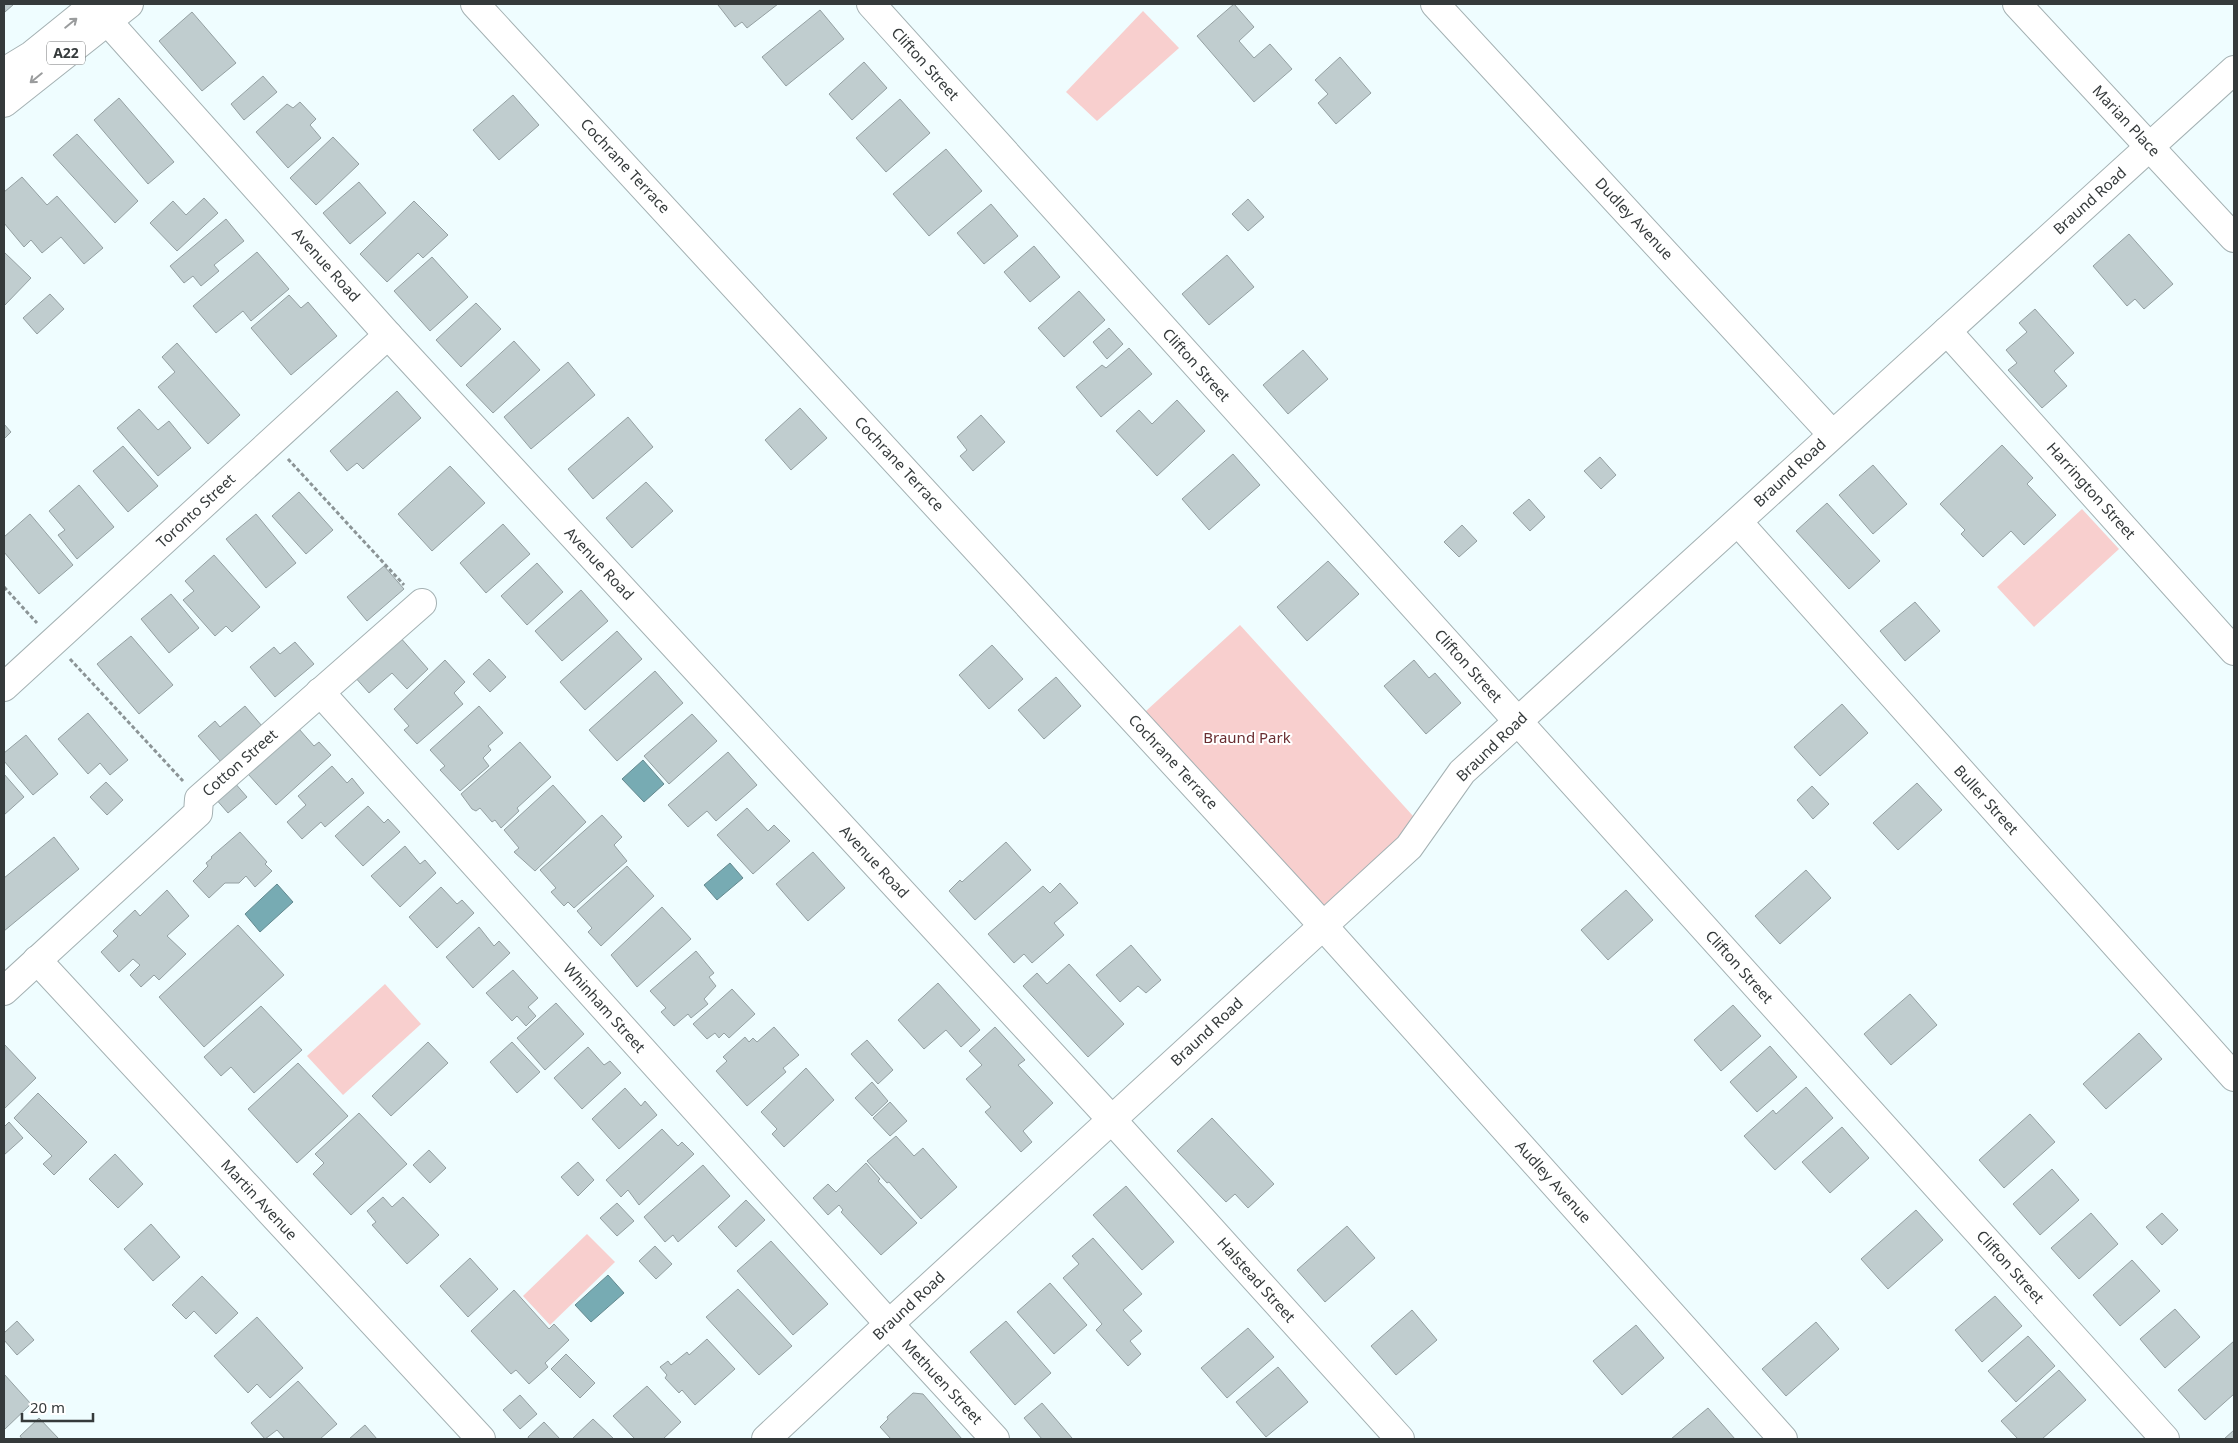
<svg xmlns="http://www.w3.org/2000/svg" width="2238" height="1443" font-family="'Noto Sans',sans-serif">
<rect width="100%" height="100%" fill="#effdff"/>
<!-- green -->
<g fill="#f8cfce">
<polygon points="1143,11 1179,48 1097,121 1066,92"/>
<polygon points="2082,509 2119,549 2034,627 1997,587"/>
<polygon points="1240,625 1423,827 1323,925 1135,721"/>
<polygon points="385,984 421,1024 343,1095 307,1056"/>
<polygon points="587,1234 615,1262 550,1325 523,1296"/>
</g>
<!-- water -->
<g fill="#77abb3" stroke="#63898f">
<polygon points="643,760 664,784 644,802 622,779"/>
<polygon points="730,863 743,878 717,900 704,885"/>
<polygon points="277,884 293,902 260,932 245,914"/>
<polygon points="608,1275 624,1293 591,1322 575,1305"/>
</g>
<!-- building -->
<g fill="#c0cdcf" stroke="#94a0a2">
<polygon points="4,4 14,4 5,12"/>
<polygon points="720,4 778,4 747,28 742,22 735,27 718,5"/>
<polygon points="1234,4 1254,27 1239,41 1254,58 1270,44 1292,69 1254,102 1197,36"/>
<polygon points="820,10 844,39 786,86 762,57"/>
<polygon points="192,12 236,63 202,91 159,41"/>
<polygon points="1340,57 1371,93 1336,124 1318,103 1328,94 1315,80"/>
<polygon points="864,62 887,88 852,120 829,94"/>
<polygon points="263,76 277,92 244,120 231,104"/>
<polygon points="513,95 539,125 499,160 473,130"/>
<polygon points="119,98 174,162 148,184 94,120"/>
<polygon points="900,99 930,133 886,172 856,138"/>
<polygon points="300,102 316,119 310,125 321,138 288,168 256,132 287,104 293,108"/>
<polygon points="77,134 138,201 115,223 53,155"/>
<polygon points="333,137 359,164 316,205 290,178"/>
<polygon points="946,149 982,191 929,236 893,194"/>
<polygon points="22,177 47,205 57,196 103,248 84,264 61,237 42,253 31,240 24,247 4,223 4,192"/>
<polygon points="359,182 386,213 350,244 323,213"/>
<polygon points="204,198 218,213 177,251 150,223 173,201 186,215"/>
<polygon points="1248,199 1264,217 1248,231 1232,214"/>
<polygon points="414,201 448,235 423,258 418,253 387,282 360,254"/>
<polygon points="991,204 1018,236 984,264 957,233"/>
<polygon points="226,219 244,241 214,265 219,271 201,286 193,276 184,283 170,266"/>
<polygon points="2129,234 2173,284 2144,309 2135,299 2127,306 2093,266"/>
<polygon points="1034,246 1060,277 1030,302 1004,272"/>
<polygon points="4,252 31,278 4,306"/>
<polygon points="257,252 289,289 251,321 243,311 216,333 193,306"/>
<polygon points="1227,255 1254,287 1209,325 1182,294"/>
<polygon points="432,257 468,297 430,331 394,291"/>
<polygon points="1079,291 1105,320 1064,357 1038,328"/>
<polygon points="50,294 64,309 37,334 23,318"/>
<polygon points="289,295 301,308 308,302 337,336 291,375 251,328"/>
<polygon points="476,303 501,329 461,367 436,340"/>
<polygon points="2035,309 2074,353 2054,371 2067,386 2042,408 2008,370 2017,363 2006,350 2027,332 2019,323"/>
<polygon points="1109,328 1123,344 1107,359 1093,342"/>
<polygon points="514,341 540,370 493,413 466,385"/>
<polygon points="177,343 240,415 208,444 158,387 175,372 162,357"/>
<polygon points="1129,348 1152,374 1101,417 1076,387 1102,365 1106,368"/>
<polygon points="1303,350 1328,379 1288,414 1263,385"/>
<polygon points="568,362 595,395 531,449 504,417"/>
<polygon points="397,391 421,418 363,469 357,463 347,471 330,451"/>
<polygon points="1177,400 1205,431 1157,476 1116,431 1139,410 1152,424"/>
<polygon points="800,408 827,438 791,470 765,440"/>
<polygon points="139,409 158,430 169,421 191,448 158,476 117,428"/>
<polygon points="981,415 1005,442 973,471 960,456 967,450 957,437"/>
<polygon points="628,417 653,447 593,499 568,469"/>
<polygon points="4,424 11,432 4,439"/>
<polygon points="2002,445 2033,478 2027,484 2056,515 2024,545 2011,531 1983,557 1961,534 1965,530 1940,504"/>
<polygon points="123,446 158,486 128,512 93,471"/>
<polygon points="1233,454 1260,485 1209,530 1182,499"/>
<polygon points="1600,457 1616,475 1601,489 1584,471"/>
<polygon points="1873,465 1907,504 1873,534 1839,495"/>
<polygon points="450,466 485,503 432,551 398,514"/>
<polygon points="646,482 673,511 632,548 606,518"/>
<polygon points="79,485 114,527 77,559 58,535 65,530 49,511"/>
<polygon points="299,492 333,530 306,554 272,516"/>
<polygon points="1529,499 1545,517 1530,531 1513,513"/>
<polygon points="1827,503 1880,561 1849,589 1796,531"/>
<polygon points="30,514 73,565 39,594 4,552 4,537"/>
<polygon points="256,514 296,563 266,588 226,539"/>
<polygon points="503,524 530,554 486,593 460,563"/>
<polygon points="1462,525 1477,541 1459,557 1444,542"/>
<polygon points="214,555 260,607 232,632 226,626 215,636 183,600 194,591 185,581"/>
<polygon points="1328,561 1359,594 1307,641 1277,607"/>
<polygon points="537,563 563,592 527,625 501,596"/>
<polygon points="384,566 404,589 367,621 347,597"/>
<polygon points="581,590 608,621 562,661 535,631"/>
<polygon points="171,594 199,628 169,653 141,619"/>
<polygon points="1915,602 1940,631 1905,661 1880,631"/>
<polygon points="617,631 642,659 585,710 560,682"/>
<polygon points="131,636 173,685 139,714 97,664"/>
<polygon points="399,636 428,669 407,689 392,673 369,693 354,676"/>
<polygon points="295,642 314,664 275,697 250,667 274,647 280,654"/>
<polygon points="992,645 1023,679 989,709 959,675"/>
<polygon points="489,659 506,677 490,692 473,674"/>
<polygon points="445,660 465,682 454,693 463,704 417,744 404,730 409,726 394,709"/>
<polygon points="1414,660 1429,678 1435,673 1461,703 1426,734 1384,686"/>
<polygon points="655,671 683,703 617,761 589,730"/>
<polygon points="1056,677 1081,706 1044,739 1018,710"/>
<polygon points="1842,704 1868,733 1820,776 1794,747"/>
<polygon points="245,706 262,726 221,762 198,736 215,721 220,727"/>
<polygon points="479,706 503,733 488,746 491,750 483,758 489,766 460,791 440,770 445,766 430,750"/>
<polygon points="88,713 128,760 110,775 100,763 88,774 58,739"/>
<polygon points="692,714 717,741 669,784 644,756"/>
<polygon points="299,729 314,746 319,742 331,755 276,805 248,774"/>
<polygon points="26,735 58,774 33,795 4,761 4,753"/>
<polygon points="520,742 551,777 517,808 519,811 501,828 495,820 492,822 480,808 476,811 472,809 461,794"/>
<polygon points="728,752 757,785 716,821 707,811 688,827 668,805"/>
<polygon points="332,766 347,783 352,778 364,793 325,827 321,822 302,839 287,822 306,805 298,796"/>
<polygon points="4,774 24,797 4,815"/>
<polygon points="106,782 123,800 107,815 90,797"/>
<polygon points="234,782 247,797 228,813 215,798"/>
<polygon points="1917,783 1942,810 1898,850 1873,823"/>
<polygon points="553,785 586,822 535,871 514,852 519,848 504,830"/>
<polygon points="1812,786 1829,804 1813,819 1797,800"/>
<polygon points="368,806 384,823 388,819 400,832 363,866 335,836"/>
<polygon points="747,808 768,831 774,825 790,841 753,874 717,835"/>
<polygon points="602,815 622,837 614,845 627,861 574,908 568,902 564,906 551,892 556,888 540,870"/>
<polygon points="240,832 267,862 265,864 272,871 255,887 246,876 239,883 225,883 209,898 193,881 208,866 206,863 212,858 211,857"/>
<polygon points="54,837 79,869 4,931 4,878"/>
<polygon points="1006,842 1031,870 975,920 949,891 960,880 962,882"/>
<polygon points="405,846 420,864 425,860 436,873 400,907 371,876"/>
<polygon points="813,852 845,888 808,921 776,884"/>
<polygon points="627,866 654,896 601,946 588,932 592,928 577,911"/>
<polygon points="1806,870 1831,898 1780,944 1755,916"/>
<polygon points="1060,883 1078,903 1054,923 1064,935 1032,963 1024,954 1014,963 988,934 1043,886 1050,893"/>
<polygon points="441,887 457,904 462,900 474,913 437,948 409,917"/>
<polygon points="167,890 189,916 167,936 186,954 159,980 154,975 141,987 130,975 140,965 133,959 119,972 101,952 118,936 113,931 135,910 140,916"/>
<polygon points="1626,890 1653,920 1608,960 1581,930"/>
<polygon points="662,907 691,939 637,987 611,955"/>
<polygon points="238,925 284,975 204,1047 159,997"/>
<polygon points="479,927 494,946 499,941 510,953 473,988 446,957"/>
<polygon points="1131,945 1161,980 1146,993 1138,986 1120,1002 1096,975"/>
<polygon points="696,951 714,973 709,977 716,986 704,999 708,1004 691,1018 688,1014 674,1026 661,1012 666,1008 650,991"/>
<polygon points="1069,964 1124,1024 1088,1057 1023,986 1037,973 1047,984"/>
<polygon points="513,970 538,998 528,1007 536,1016 526,1026 517,1016 512,1021 486,993"/>
<polygon points="938,983 980,1030 961,1047 946,1030 924,1049 898,1020"/>
<polygon points="732,989 755,1014 729,1038 724,1033 719,1038 715,1033 707,1039 693,1024"/>
<polygon points="1910,994 1937,1025 1891,1065 1864,1034"/>
<polygon points="556,1003 584,1034 545,1070 517,1038"/>
<polygon points="1733,1005 1761,1036 1721,1071 1694,1040"/>
<polygon points="261,1006 302,1050 254,1093 231,1067 221,1076 204,1057"/>
<polygon points="774,1027 799,1055 783,1068 786,1072 747,1106 716,1071 727,1061 723,1057 745,1037 749,1042 753,1038 757,1042"/>
<polygon points="995,1027 1025,1060 1018,1065 1053,1103 1023,1131 1032,1142 1021,1152 985,1112 991,1107 966,1079 982,1065 969,1051"/>
<polygon points="2139,1033 2162,1059 2106,1109 2083,1084"/>
<polygon points="867,1040 893,1070 878,1084 851,1054"/>
<polygon points="428,1042 448,1063 391,1116 372,1096"/>
<polygon points="512,1042 540,1072 517,1093 490,1062"/>
<polygon points="4,1044 36,1078 4,1109"/>
<polygon points="1770,1046 1797,1077 1757,1112 1730,1082"/>
<polygon points="588,1047 604,1065 610,1061 621,1073 582,1109 554,1078"/>
<polygon points="298,1063 348,1116 297,1163 248,1109"/>
<polygon points="806,1068 834,1100 784,1147 772,1134 777,1129 761,1112"/>
<polygon points="872,1082 888,1101 872,1116 855,1098"/>
<polygon points="1806,1087 1833,1118 1775,1170 1744,1136 1773,1110 1776,1114"/>
<polygon points="625,1088 641,1106 645,1101 657,1115 619,1149 592,1119"/>
<polygon points="38,1093 87,1142 54,1175 43,1164 52,1156 14,1118"/>
<polygon points="890,1102 907,1121 890,1136 873,1118"/>
<polygon points="359,1113 407,1164 351,1215 313,1174 324,1163 315,1154"/>
<polygon points="2030,1114 2055,1142 2004,1188 1979,1160"/>
<polygon points="1212,1118 1274,1184 1248,1208 1235,1194 1226,1202 1177,1151"/>
<polygon points="9,1122 23,1138 4,1155 4,1127"/>
<polygon points="1842,1127 1869,1158 1830,1193 1802,1162"/>
<polygon points="662,1129 678,1146 682,1142 694,1154 639,1205 628,1190 621,1197 606,1180"/>
<polygon points="896,1136 914,1156 923,1148 957,1187 921,1219 889,1182 887,1183 867,1161"/>
<polygon points="429,1150 446,1168 430,1183 413,1165"/>
<polygon points="115,1154 143,1184 118,1208 89,1179"/>
<polygon points="578,1162 594,1180 578,1196 561,1177"/>
<polygon points="866,1163 880,1179 878,1181 917,1223 881,1255 841,1212 843,1210 839,1205 828,1215 813,1198 828,1184 836,1192"/>
<polygon points="703,1165 730,1196 678,1242 673,1235 665,1242 644,1217"/>
<polygon points="2052,1169 2079,1200 2040,1235 2013,1204"/>
<polygon points="1126,1186 1174,1242 1142,1270 1093,1215"/>
<polygon points="383,1197 392,1207 403,1197 439,1235 407,1264 372,1225 376,1222 367,1211"/>
<polygon points="746,1200 765,1220 736,1247 718,1227"/>
<polygon points="617,1203 634,1221 617,1236 600,1218"/>
<polygon points="1916,1210 1943,1240 1888,1289 1861,1259"/>
<polygon points="2091,1213 2118,1244 2079,1279 2051,1248"/>
<polygon points="2162,1213 2178,1230 2162,1245 2146,1227"/>
<polygon points="151,1224 180,1257 153,1281 124,1249"/>
<polygon points="1347,1226 1375,1258 1325,1302 1297,1270"/>
<polygon points="1093,1238 1142,1294 1123,1310 1142,1331 1130,1341 1141,1354 1128,1366 1096,1330 1102,1324 1063,1278 1079,1264 1072,1256"/>
<polygon points="771,1241 828,1304 793,1335 737,1271"/>
<polygon points="655,1246 672,1264 656,1279 639,1261"/>
<polygon points="470,1258 498,1289 468,1317 440,1286"/>
<polygon points="2132,1260 2160,1291 2120,1326 2093,1295"/>
<polygon points="202,1276 238,1313 216,1334 194,1311 186,1319 172,1305"/>
<polygon points="1050,1283 1087,1325 1054,1354 1017,1312"/>
<polygon points="738,1289 792,1346 759,1375 706,1317"/>
<polygon points="514,1290 549,1329 554,1324 569,1340 545,1363 548,1367 529,1384 516,1370 511,1374 471,1331"/>
<polygon points="1995,1296 2022,1326 1982,1362 1955,1330"/>
<polygon points="2175,1309 2200,1337 2165,1368 2140,1339"/>
<polygon points="1412,1310 1437,1340 1396,1375 1371,1346"/>
<polygon points="257,1317 303,1368 270,1398 257,1384 248,1393 214,1356"/>
<polygon points="17,1321 34,1340 17,1355 4,1340 4,1333"/>
<polygon points="1006,1321 1051,1373 1015,1405 970,1352"/>
<polygon points="1816,1322 1839,1349 1786,1396 1762,1369"/>
<polygon points="1636,1325 1664,1358 1622,1395 1593,1361"/>
<polygon points="1248,1328 1274,1357 1227,1398 1201,1368"/>
<polygon points="2028,1336 2055,1366 2016,1402 1988,1371"/>
<polygon points="707,1339 735,1369 695,1405 682,1390 679,1393 665,1378 667,1375 660,1367 668,1361 671,1365 687,1352 689,1355"/>
<polygon points="2234,1341 2234,1394 2205,1420 2178,1390"/>
<polygon points="566,1354 595,1383 580,1398 551,1369"/>
<polygon points="1278,1367 1308,1402 1266,1437 1236,1402"/>
<polygon points="2059,1370 2086,1400 2042,1439 2018,1439 2001,1421"/>
<polygon points="4,1374 31,1404 4,1430"/>
<polygon points="298,1381 337,1424 320,1439 285,1439 277,1430 265,1439 251,1423"/>
<polygon points="647,1386 681,1422 663,1439 635,1439 613,1416"/>
<polygon points="913,1393 923,1394 962,1439 891,1439 880,1427 888,1419 887,1417"/>
<polygon points="520,1395 537,1414 520,1429 503,1410"/>
<polygon points="1042,1403 1072,1438 1071,1439 1042,1439 1024,1418"/>
<polygon points="1708,1408 1735,1439 1671,1439"/>
<polygon points="39,1418 59,1439 22,1439 20,1436"/>
<polygon points="593,1419 614,1439 572,1439"/>
<polygon points="544,1422 560,1439 529,1439 528,1437"/>
<polygon points="365,1425 377,1439 349,1439"/>
<polygon points="2234,1430 2234,1439 2224,1439"/>
</g>
<g fill="none" stroke-linecap="round" stroke-linejoin="round">
<!-- minor casing -->
<g stroke="#a4b1b3" stroke-width="30">
<g id="minor">
<polyline points="475,4 1308,909 1783,1439"/>
<polyline points="871,4 2165,1439"/>
<polyline points="1435,4 1832,434"/>
<polyline points="2017,4 2234,238"/>
<polyline points="93,5 388,335 1112,1120 1400,1439"/>
<polyline points="1947,331 2234,651"/>
<polyline points="1738,522 2234,1077"/>
<polyline points="4,687 388,335"/>
<polyline points="320,692 889,1324 995,1439"/>
<polyline points="37,960 481,1439"/>
<polyline points="4,991 198,813 199,799 422,603"/>
<polyline points="766,1439 889,1324 1409,847 1462,772 2234,70"/>
</g>
</g>
<!-- primary casing -->
<g stroke="#a4b1b3" stroke-width="30">
<g id="primary">
<polyline points="4,72 32,55 95,4"/>
<polyline points="4,103 129,4"/>
</g>
</g>
<!-- path -->
<g stroke="#8b9496" stroke-width="3" stroke-dasharray="4 2.5" stroke-linecap="butt">
<polyline points="288,459 404,585"/>
<polyline points="4,587 37,623"/>
<polyline points="70,659 183,781"/>
</g>
<!-- minor -->
<use href="#minor" stroke="#fff" stroke-width="28"/>
<!-- primary -->
<use href="#primary" stroke="#fff" stroke-width="28"/>
</g>
<!-- one-way arrows -->
<defs><path id="oneway-shaft" d="M-6 0H5M1.5-3L5.5 0L1.5 3" fill="none" stroke-width="1.6" stroke-linecap="round" stroke-linejoin="round" transform="scale(1.25)"/></defs>
<g stroke="#9a9c9d">
<use href="#oneway-shaft" transform="translate(71 23) rotate(-39)"/>
<use href="#oneway-shaft" transform="translate(36 78) rotate(141)"/>
</g>
<g text-anchor="middle" stroke-width="4" stroke-linejoin="round" paint-order="stroke">
<!-- shield labels -->
<rect fill="#fff" stroke="#727576" stroke-width="1" x="47" y="41.5" width="38" height="23" rx="4"/>
<g font-size="14" font-weight="bold" fill="#353a3b">
<text x="66" y="58">A22</text>
</g>
<!-- street labels -->
<g font-size="15" fill="#353a3b" stroke="#fff">
<text transform="translate(925 64) rotate(48)" y="5">Clifton Street</text>
<text transform="translate(2126 121) rotate(47)" y="5">Marian Place</text>
<text transform="translate(625 166) rotate(47)" y="5">Cochrane Terrace</text>
<text transform="translate(2090 201) rotate(-42)" y="5">Braund Road</text>
<text transform="translate(1634 219) rotate(47)" y="5">Dudley Avenue</text>
<text transform="translate(326 265) rotate(48)" y="5">Avenue Road</text>
<text transform="translate(1196 365) rotate(48)" y="5">Clifton Street</text>
<text transform="translate(899 464) rotate(47)" y="5">Cochrane Terrace</text>
<text transform="translate(1790 473) rotate(-43)" y="5">Braund Road</text>
<text transform="translate(2091 491) rotate(48)" y="5">Harrington Street</text>
<text transform="translate(196 511) rotate(-43)" y="5">Toronto Street</text>
<text transform="translate(599 564) rotate(47)" y="5">Avenue Road</text>
<text transform="translate(1468 666) rotate(48)" y="5">Clifton Street</text>
<text transform="translate(1492 747) rotate(-44)" y="5">Braund Road</text>
<text transform="translate(1173 762) rotate(47)" y="5">Cochrane Terrace</text>
<text transform="translate(240 763) rotate(-41)" y="5">Cotton Street</text>
<text transform="translate(1986 800) rotate(48)" y="5">Buller Street</text>
<text transform="translate(874 862) rotate(47)" y="5">Avenue Road</text>
<text transform="translate(1739 967) rotate(48)" y="5">Clifton Street</text>
<text transform="translate(604 1008) rotate(48)" y="5">Whinham Street</text>
<text transform="translate(1207 1032) rotate(-43)" y="5">Braund Road</text>
<text transform="translate(1553 1182) rotate(48)" y="5">Audley Avenue</text>
<text transform="translate(259 1200) rotate(47)" y="5">Martin Avenue</text>
<text transform="translate(2010 1267) rotate(48)" y="5">Clifton Street</text>
<text transform="translate(1256 1280) rotate(48)" y="5">Halstead Street</text>
<text transform="translate(909 1306) rotate(-43)" y="5">Braund Road</text>
<text transform="translate(942 1382) rotate(47)" y="5">Methuen Street</text>
</g>
<!-- park labels -->
<g font-size="15" fill="#6a2e31" stroke="#fff">
<text x="1247" y="743">Braund Park</text>
</g>
</g>
<!-- border -->
<rect width="2238" height="1443" fill="none" stroke="#353a3b" stroke-width="10"/>
<!-- scale -->
<path d="M22 1413v8h71v-8" fill="none" stroke="#353a3b" stroke-width="2.5"/>
<text x="30" y="1413" font-size="15" fill="#353a3b" stroke="#ffffff" stroke-width="4" paint-order="stroke">20 m</text>
</svg>
